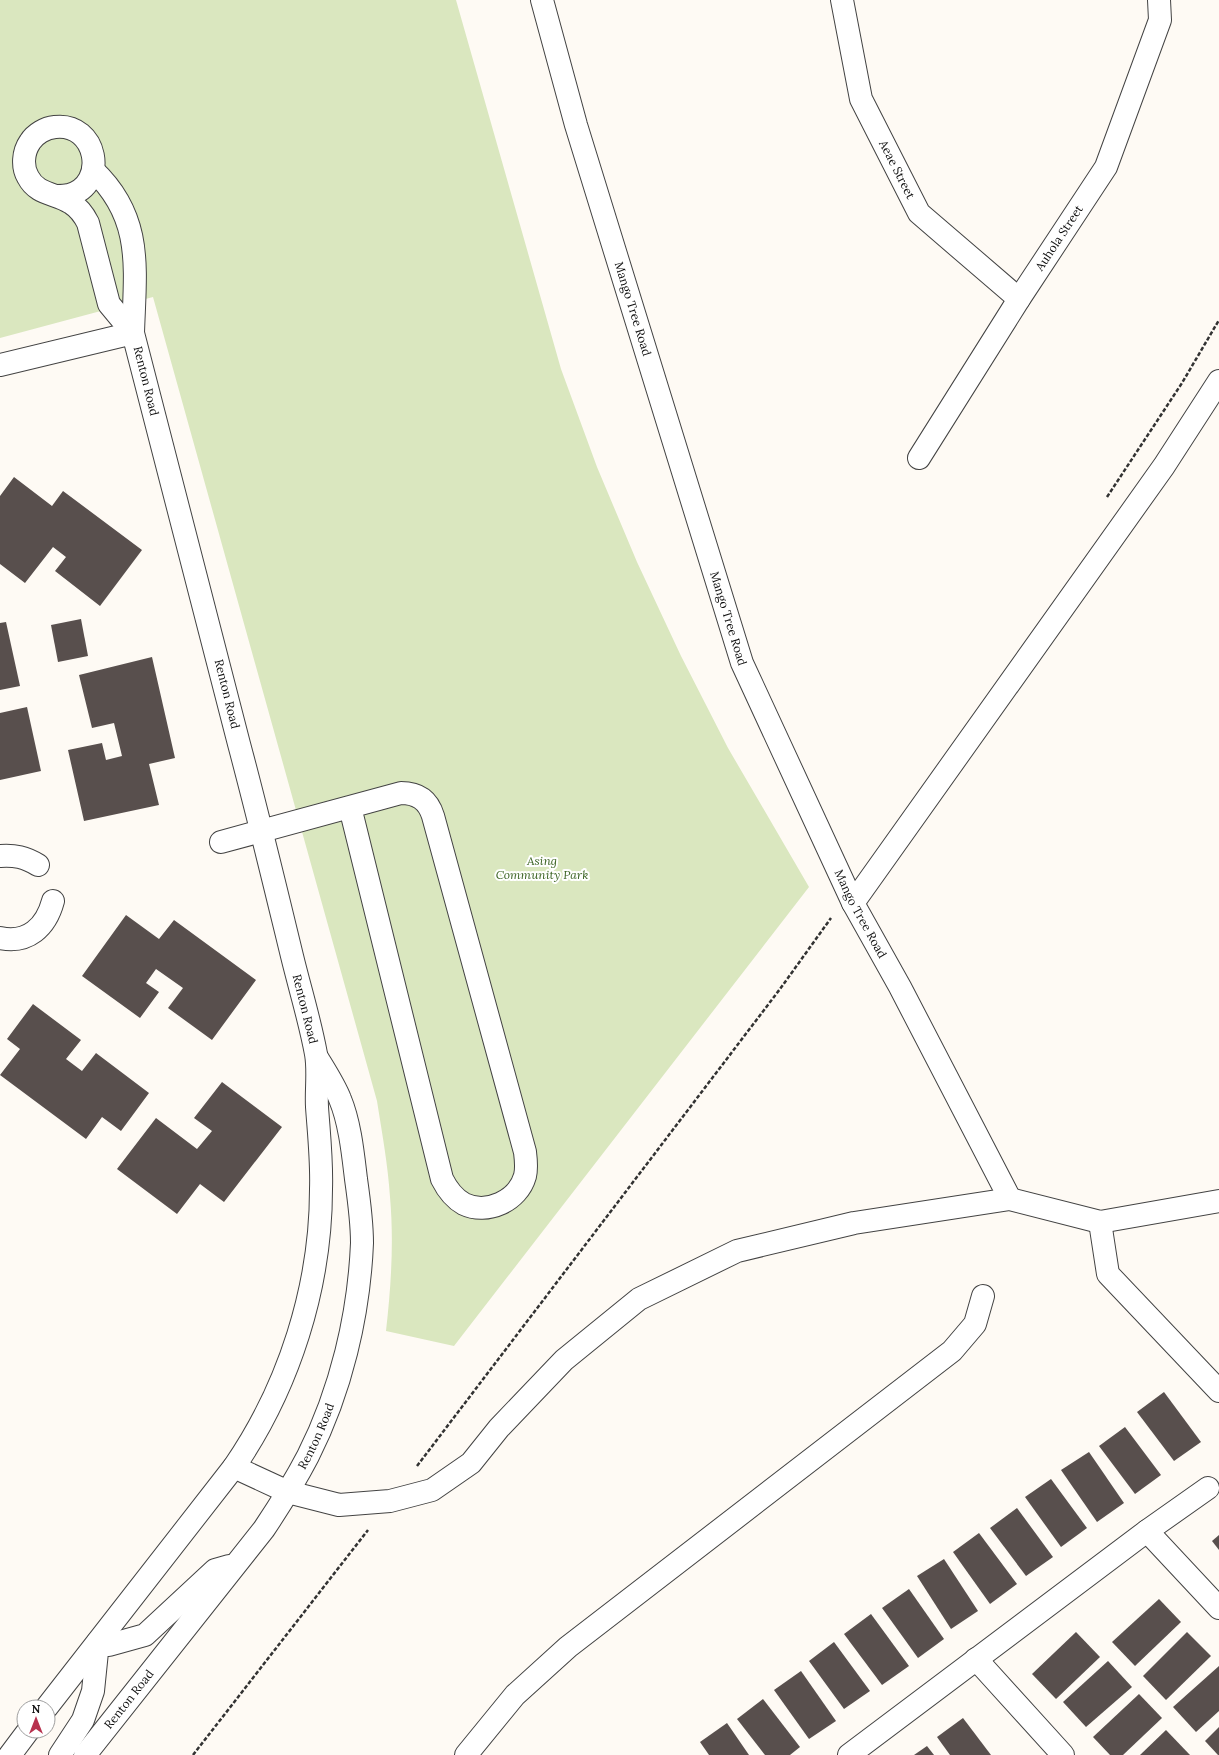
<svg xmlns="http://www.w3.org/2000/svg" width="1219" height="1755" font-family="Lora,serif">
<rect width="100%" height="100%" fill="#fefaf4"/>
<!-- green -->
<path fill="#dae7bf" d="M0 0H456L561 369 597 467 637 562 681 656 728 748 809 887 454 1346 386 1331C391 1287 394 1242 390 1197 388 1165 382 1133 377 1101L153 297 0 338Z"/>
<!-- building -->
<g fill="#584f4d">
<polygon points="14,477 52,506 63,491 142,550 100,606 55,571 66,557 53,547 25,583 0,564 0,496"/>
<polygon points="81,619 88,656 58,662 51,625"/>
<polygon points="6,622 20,686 0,690 0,623"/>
<polygon points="152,657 175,758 149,764 159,805 84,821 68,750 102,743 106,760 122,756 114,723 92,728 79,675"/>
<polygon points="27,707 41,771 0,780 0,713"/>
<polygon points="126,915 159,939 174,920 256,980 212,1040 168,1008 183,988 156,969 146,983 159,992 140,1018 82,976"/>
<polygon points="33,1004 81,1040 66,1059 82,1071 96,1053 149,1093 121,1131 102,1117 86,1139 0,1075 20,1049 7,1039"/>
<polygon points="222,1082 282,1127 224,1202 200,1184 177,1214 117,1169 156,1118 197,1149 212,1131 194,1118"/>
<polygon points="1164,1392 1201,1442 1174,1461 1137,1412"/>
<polygon points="1125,1427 1161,1475 1135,1494 1099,1446"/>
<polygon points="1089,1452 1124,1503 1097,1522 1061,1470"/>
<polygon points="1051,1479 1087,1528 1061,1547 1025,1497"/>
<polygon points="1017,1508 1053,1557 1026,1576 990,1528"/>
<polygon points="979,1533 1017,1584 990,1604 953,1552"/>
<polygon points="1219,1535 1219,1550 1212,1541"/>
<polygon points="944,1559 978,1611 951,1629 917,1576"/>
<polygon points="909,1589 944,1639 918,1658 882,1608"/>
<polygon points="1159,1599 1181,1622 1135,1666 1112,1642"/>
<polygon points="871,1614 909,1666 882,1685 844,1634"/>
<polygon points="1076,1632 1100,1657 1056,1699 1032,1674"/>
<polygon points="1187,1632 1211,1656 1166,1700 1143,1676"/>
<polygon points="834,1642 870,1691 844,1709 809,1661"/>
<polygon points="1108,1661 1132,1687 1086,1727 1063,1702"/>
<polygon points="1219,1666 1219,1711 1196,1732 1173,1707"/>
<polygon points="801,1671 836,1721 809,1739 774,1690"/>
<polygon points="1139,1694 1162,1718 1123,1755 1110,1755 1093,1737"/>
<polygon points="763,1699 800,1747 790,1755 765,1755 737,1719"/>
<polygon points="963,1718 991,1755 950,1755 937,1737"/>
<polygon points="727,1723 749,1755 709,1755 700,1742"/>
<polygon points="1219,1727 1219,1755 1218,1755 1205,1741"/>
<polygon points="1166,1730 1190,1755 1140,1755"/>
<polygon points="927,1746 934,1755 914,1755"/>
</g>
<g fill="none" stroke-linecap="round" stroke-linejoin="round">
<!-- minor casing -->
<g stroke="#434343" stroke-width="24">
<g id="minor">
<path id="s1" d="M542 0 576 125 742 663 853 903 900 987 1010 1199"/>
<path id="s2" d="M842 0 861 99 919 213 1019 299"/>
<path d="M57 196C61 196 65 196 69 195 109 184 97 122 55 127 45 128 35 134 30 142 23 152 22 167 28 177 37 195 56 193 71 203 79 208 84 215 88 223L109 304 133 333"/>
<polyline points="0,365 133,333"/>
<path id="s3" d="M919 458 1019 299 1106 167 1160 20 1159 0"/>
<path d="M221 842 401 793C417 793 428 800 433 816L525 1152C526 1160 527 1168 525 1176 518 1201 487 1215 464 1204 453 1198 447 1189 442 1179L350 807"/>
<path d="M0 856C15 855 25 857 38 865"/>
<polyline points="853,903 1164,466 1219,381"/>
<path d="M0 938C28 944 46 927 53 901"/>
<polyline points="1100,1222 1108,1274 1219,1391"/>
<polyline points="234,1467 288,1492 339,1505 390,1501 432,1490 471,1463 499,1428 564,1360 639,1299 737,1251 854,1223 1010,1199 1100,1222 1219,1201"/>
<polyline points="1147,1531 1208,1488"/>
<polyline points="976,1659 1063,1755"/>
<path d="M47 1707 234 1467C289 1387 321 1287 321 1189 322 1162 319 1135 317 1107 316 1090 319 1071 316 1054 310 1021 300 989 292 956 275 886 258 815 239 744 204 607 169 470 133 333 135 269 144 218 93 170"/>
<polyline points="10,1755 28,1731"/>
<polyline points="60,1755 83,1720 93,1691 98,1642 109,1645 145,1635 215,1570 229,1566"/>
<path id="s4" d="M85 1755 264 1529C280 1505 295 1481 308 1456 341 1391 359 1315 362 1243 362 1222 359 1200 356 1179 353 1154 350 1123 340 1099 335 1086 326 1072 318 1059"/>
<polyline points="466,1755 515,1695 568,1647 952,1351 975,1324 983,1296"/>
<polyline points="849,1755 1147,1531 1219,1608"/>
</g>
</g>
<!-- path -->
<g stroke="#323232" stroke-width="2.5" stroke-dasharray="4 2" stroke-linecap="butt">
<polyline points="1107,497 1182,383 1219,320"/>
<polyline points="417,1466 780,989 831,918"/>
<polyline points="193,1755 368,1530"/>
</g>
<!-- minor -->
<use href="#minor" stroke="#fff" stroke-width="22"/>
</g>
<g text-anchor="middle" stroke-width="4" stroke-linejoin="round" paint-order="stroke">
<!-- street labels -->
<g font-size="12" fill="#101010" stroke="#fff">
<text dy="4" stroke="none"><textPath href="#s2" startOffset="180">Aeae Street</textPath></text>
<text dy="4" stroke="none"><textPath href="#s3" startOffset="261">Auhola Street</textPath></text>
<text dy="4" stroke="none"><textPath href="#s1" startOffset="322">Mango Tree Road</textPath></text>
<text transform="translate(146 381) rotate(76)" y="4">Renton Road</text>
<text dy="4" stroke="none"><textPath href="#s1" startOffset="646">Mango Tree Road</textPath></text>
<text transform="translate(227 694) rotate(76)" y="4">Renton Road</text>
<text dy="4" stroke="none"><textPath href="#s1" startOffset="970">Mango Tree Road</textPath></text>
<text transform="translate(305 1009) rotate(76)" y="4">Renton Road</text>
<text dy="4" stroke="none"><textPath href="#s4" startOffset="395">Renton Road</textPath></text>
<text dy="4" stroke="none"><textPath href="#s4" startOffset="71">Renton Road</textPath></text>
</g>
<!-- park labels -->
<g font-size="12" font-style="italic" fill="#3c6424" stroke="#fff">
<text x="542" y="865">Asing<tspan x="542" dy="14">Community Park</tspan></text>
</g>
</g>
<!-- north arrow -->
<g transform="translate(36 1719)"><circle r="19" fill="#ffffff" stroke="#9f9f9f"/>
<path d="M0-3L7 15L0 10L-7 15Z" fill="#b7314e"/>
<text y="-6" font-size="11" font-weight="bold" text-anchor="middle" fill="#101010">N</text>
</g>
</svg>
